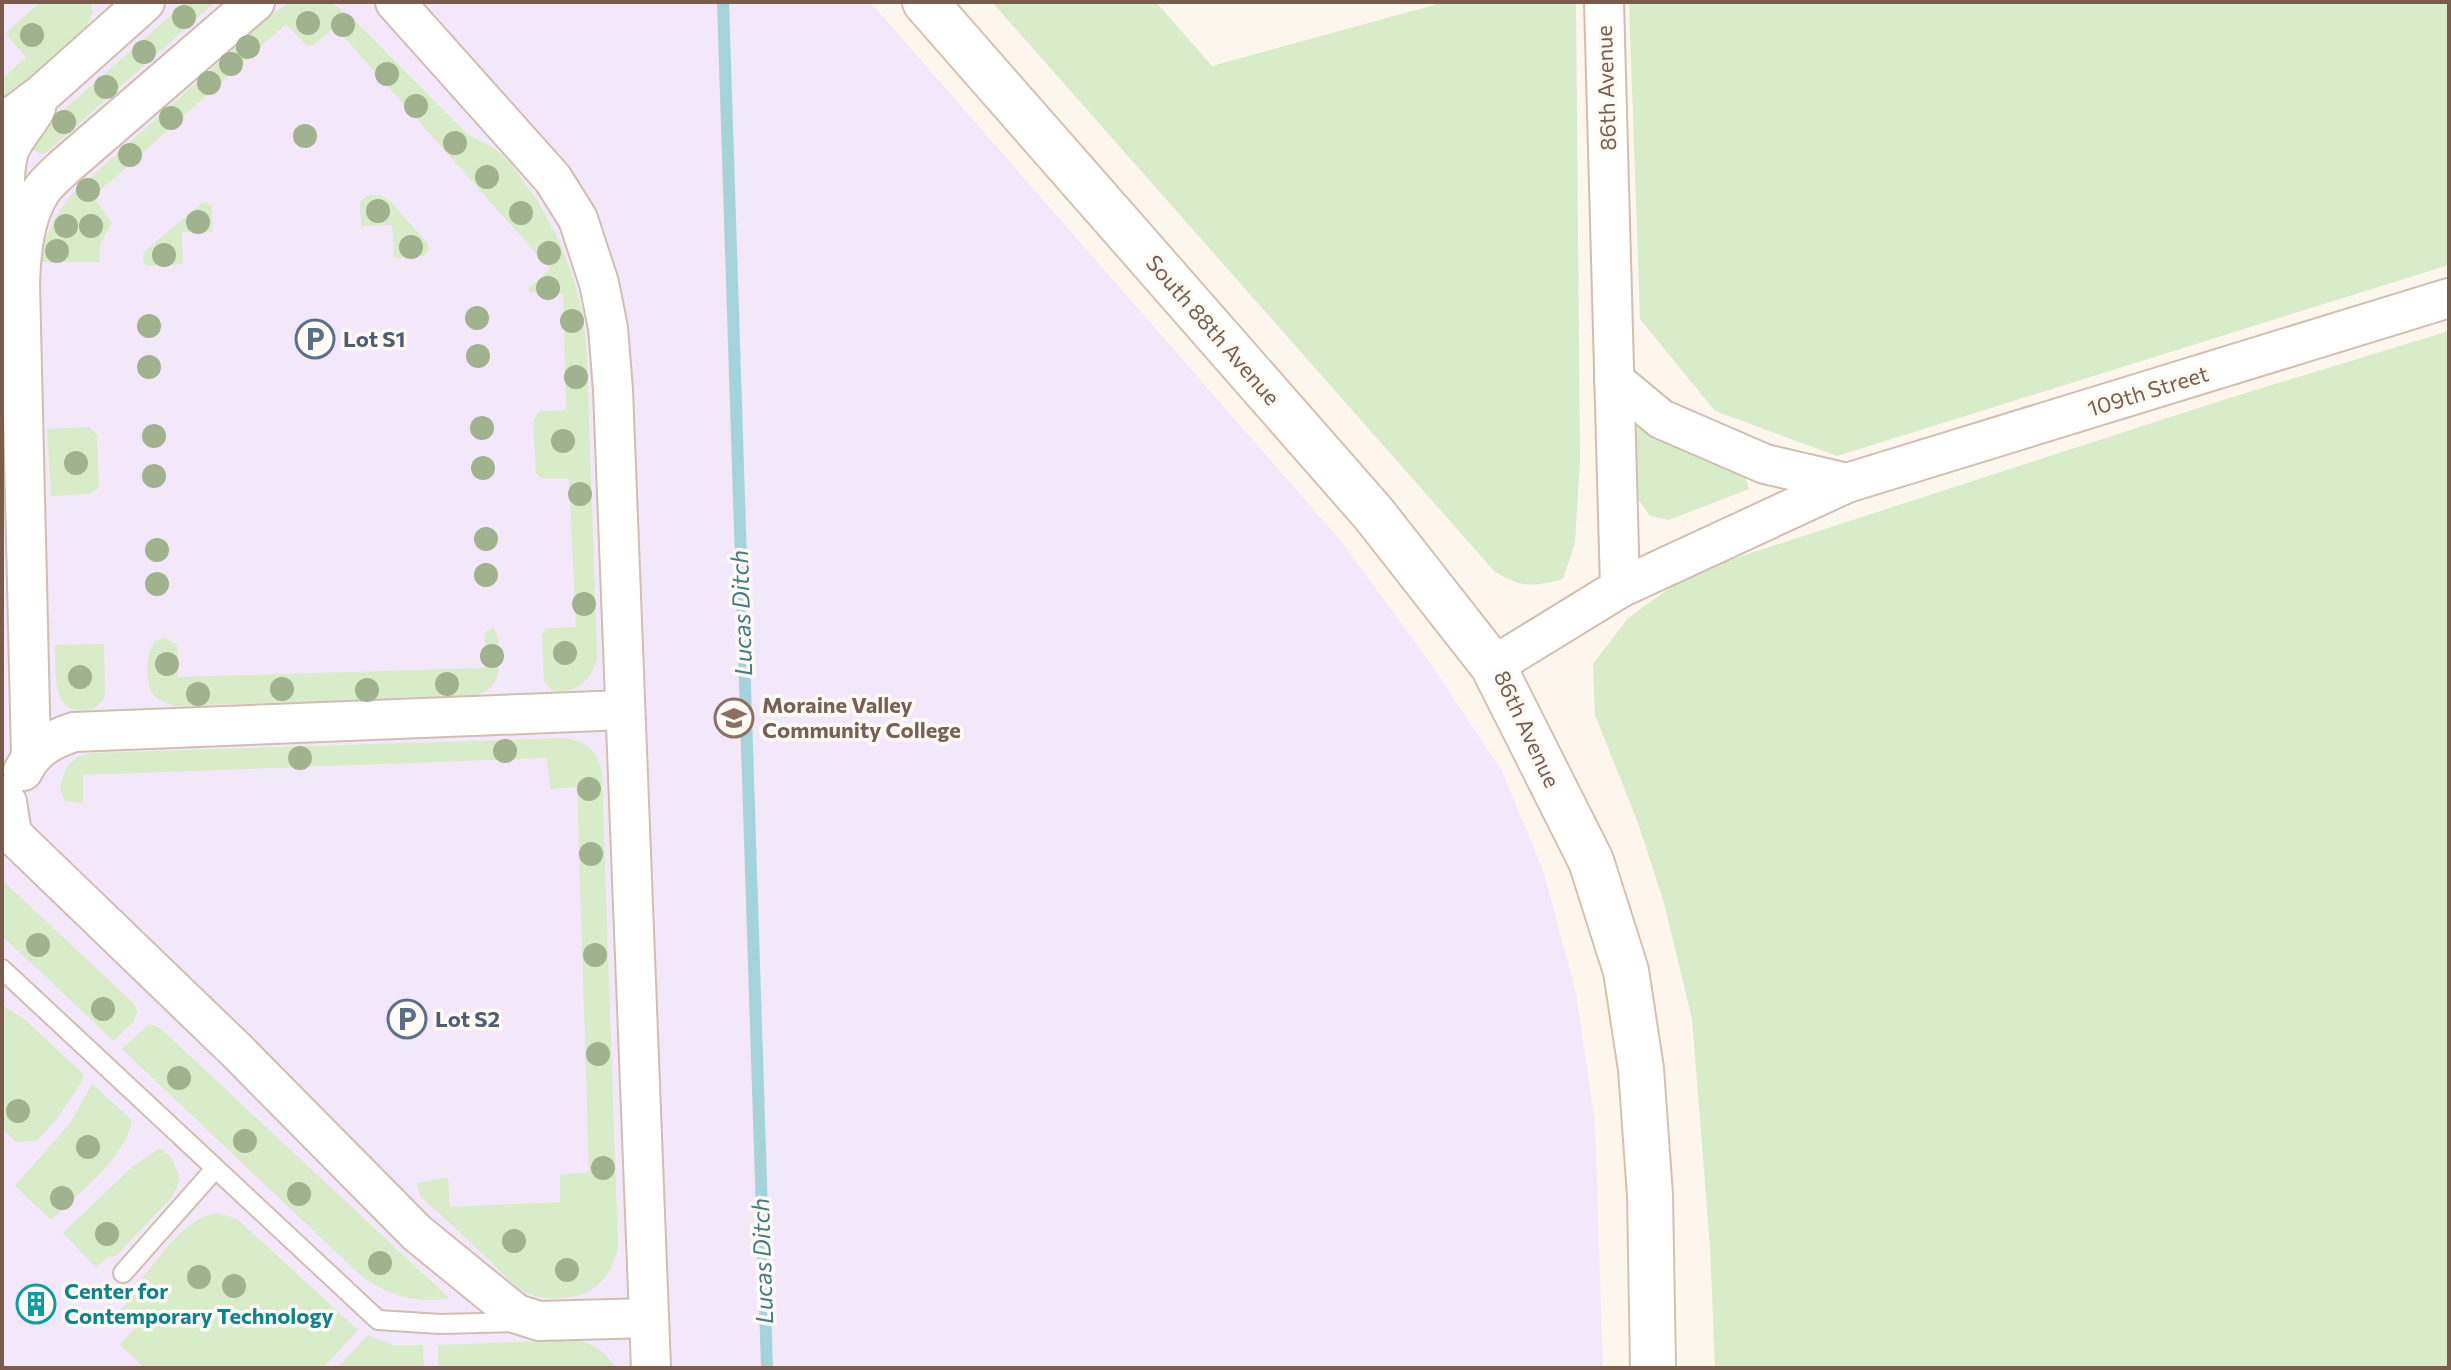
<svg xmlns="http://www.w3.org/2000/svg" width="2451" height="1370" font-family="Commissioner,sans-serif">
<rect width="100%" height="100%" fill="#fdf6ec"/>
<!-- education -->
<polygon fill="#f3e8fa" points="2,2 870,2 1341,541 1431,664 1502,771 1543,870 1576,993 1595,1123 1603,1368 2,1368"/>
<!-- green -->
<g fill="#d8ecc9">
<polygon points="40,2 91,2 92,13 86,28 2,104 2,79 26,57 7,36 7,32"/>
<polygon points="186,2 215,2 47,152 41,154 33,150 31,144 34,136"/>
<path d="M291 2H328L336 6 353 19 468 135 494 148 511 164 538 201 560 243 575 283 583 317 587 355 597 658C592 680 575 695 552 691L544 681 542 634 548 628 576 627 569 479H542L536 473 533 422 539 411 566 410 563 294 529 292V288L550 269 335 27 313 45H306L286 24 93 197 112 222 100 245 99 262H42C44 233 55 215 73 193L276 11Z"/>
<path d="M992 2H1156L1212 66 1445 2H1576L1580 460 1575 543 1563 579C1533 587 1522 588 1495 572Z"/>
<polygon points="1629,2 2449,2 2449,265 1837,456 1715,411 1640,319"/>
<polygon points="380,195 389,200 428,244 429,249 424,256 394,258 392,225 361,226 360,202 367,196"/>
<polygon points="206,202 212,207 212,232 182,232 183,264 148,266 144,264 143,254 147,249 201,204"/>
<polygon points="2449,331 2449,1368 1715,1368 1710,1247 1692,1019 1664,903 1638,823 1595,715 1593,664 1628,618 1692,572 2226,399"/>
<polygon points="1639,420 1712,464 1730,468 1745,475 1749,489 1669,520 1650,516 1635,495 1629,436"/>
<polygon points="89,427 97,435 99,487 90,494 51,496 47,429"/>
<path d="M493 628C499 636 499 643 499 653 500 678 496 691 469 697L175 706C166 703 157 701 152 693 145 680 146 651 155 641L165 638 177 645 178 677 484 668 485 632Z"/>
<path d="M104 644 105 696C101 705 96 709 86 710 50 715 56 668 55 645Z"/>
<path d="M564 738C588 741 598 751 602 775L618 1247C614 1267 605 1282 587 1292 573 1299 548 1301 532 1295 515 1289 501 1272 489 1260 466 1238 443 1217 420 1196L417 1183 448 1177 450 1207 560 1202V1175L589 1172 577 787 550 789 547 758 83 775V803L65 801 60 790C63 769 70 756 92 753Z"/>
<polygon points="2,880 134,1004 137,1011 134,1021 114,1041 2,936"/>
<polygon points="2,1005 24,1019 83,1074 83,1080 56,1120 36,1141 16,1142 2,1128"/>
<path d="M149 1024 160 1028 449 1298C416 1304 386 1295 360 1275L122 1049Z"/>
<path d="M92 1084 132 1120C126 1158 77 1194 51 1220L15 1186 71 1122Z"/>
<polygon points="160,1148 172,1158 180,1179 173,1196 116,1256 107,1257 96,1268 63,1233 133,1166"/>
<path d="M217 1213 237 1219 358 1330 323 1368H145L120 1345 137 1326 120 1310 143 1287 141 1279C162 1255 184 1218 217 1213Z"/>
<polygon points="368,1335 393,1345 423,1345 424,1368 337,1368"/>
<path d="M575 1340C593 1342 606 1353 616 1368H438V1345Z"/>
</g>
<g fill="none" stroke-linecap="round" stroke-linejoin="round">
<!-- stream -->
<polyline stroke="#a5d3da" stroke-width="12" points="723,2 767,1368"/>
<!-- lane casing -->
<g stroke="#d1beb0" stroke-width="22">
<g id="lane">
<polyline points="2,969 378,1320 440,1324 520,1322"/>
<polyline points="123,1273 215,1169"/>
</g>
</g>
<!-- street casing -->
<g stroke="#d1beb0" stroke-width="42">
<g id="street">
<polyline points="395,2 553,179 578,219 599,283 608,328 613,390 651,1368"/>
<polyline points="2,124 42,94 145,2"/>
<path d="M18 252C8 222 0 183 9 151 15 136 28 123 36 108"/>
<polyline points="1614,380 1661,419 1765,464 1847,483"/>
<polyline points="1620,588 1847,483 2449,298"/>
<polyline points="1493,666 1620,588 1604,2"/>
<path d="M31 754 20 284C21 254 24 217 41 191 47 182 56 175 63 168L255 2"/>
<path d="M23 771C34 749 50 740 74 732L624 710"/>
<polyline points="2,795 7,802 12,834 235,1049 417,1233 504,1304 517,1314 539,1321 649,1318"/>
</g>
</g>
<!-- secondary casing -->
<g stroke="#d6c0b0" stroke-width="48">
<polyline id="secondary" points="925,2 1373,513 1493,666 1591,861 1626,971 1641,1069 1650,1195 1653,1368"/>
</g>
<!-- lane -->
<use href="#lane" stroke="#fff" stroke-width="18"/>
<!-- street -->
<use href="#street" stroke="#fff" stroke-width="38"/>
<!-- secondary -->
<use href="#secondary" stroke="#fff" stroke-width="44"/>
</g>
<!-- trees -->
<g fill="#a0b28e">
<circle cx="184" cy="17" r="12"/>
<circle cx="308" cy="23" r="12"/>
<circle cx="343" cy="25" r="12"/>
<circle cx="32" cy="35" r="12"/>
<circle cx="248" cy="47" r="12"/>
<circle cx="144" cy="52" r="12"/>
<circle cx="231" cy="64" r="12"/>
<circle cx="387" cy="74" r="12"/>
<circle cx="209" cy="83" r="12"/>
<circle cx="106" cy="87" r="12"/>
<circle cx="416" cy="106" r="12"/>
<circle cx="171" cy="118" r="12"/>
<circle cx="64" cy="122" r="12"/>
<circle cx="305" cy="136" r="12"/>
<circle cx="455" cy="143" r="12"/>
<circle cx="130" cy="155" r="12"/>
<circle cx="487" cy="177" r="12"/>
<circle cx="88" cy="190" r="12"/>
<circle cx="378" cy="211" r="12"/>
<circle cx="521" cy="213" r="12"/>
<circle cx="198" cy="222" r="12"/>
<circle cx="66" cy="226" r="12"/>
<circle cx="91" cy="226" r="12"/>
<circle cx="411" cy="247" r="12"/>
<circle cx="57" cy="251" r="12"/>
<circle cx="549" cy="253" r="12"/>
<circle cx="164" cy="255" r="12"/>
<circle cx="548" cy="288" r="12"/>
<circle cx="477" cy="318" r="12"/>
<circle cx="572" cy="321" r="12"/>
<circle cx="149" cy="326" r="12"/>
<circle cx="478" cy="356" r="12"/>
<circle cx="149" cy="367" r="12"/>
<circle cx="576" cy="377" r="12"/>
<circle cx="482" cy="428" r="12"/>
<circle cx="154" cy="436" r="12"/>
<circle cx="563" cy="441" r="12"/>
<circle cx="76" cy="463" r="12"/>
<circle cx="483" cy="468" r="12"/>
<circle cx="154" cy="476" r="12"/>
<circle cx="580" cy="494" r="12"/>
<circle cx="486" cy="539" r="12"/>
<circle cx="157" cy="550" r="12"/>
<circle cx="486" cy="575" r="12"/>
<circle cx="157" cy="584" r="12"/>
<circle cx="584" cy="604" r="12"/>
<circle cx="565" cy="653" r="12"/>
<circle cx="492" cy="656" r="12"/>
<circle cx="167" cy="664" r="12"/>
<circle cx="80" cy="677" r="12"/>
<circle cx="447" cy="684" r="12"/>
<circle cx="282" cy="689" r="12"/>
<circle cx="367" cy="690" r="12"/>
<circle cx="198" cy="694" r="12"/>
<circle cx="505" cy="751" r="12"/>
<circle cx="300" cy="758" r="12"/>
<circle cx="589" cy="789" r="12"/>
<circle cx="591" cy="854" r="12"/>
<circle cx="38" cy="945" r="12"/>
<circle cx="595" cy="955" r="12"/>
<circle cx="103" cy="1009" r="12"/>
<circle cx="598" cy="1054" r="12"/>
<circle cx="179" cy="1078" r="12"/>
<circle cx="18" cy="1111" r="12"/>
<circle cx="245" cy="1141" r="12"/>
<circle cx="88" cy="1147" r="12"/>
<circle cx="603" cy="1168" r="12"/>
<circle cx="299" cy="1194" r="12"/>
<circle cx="62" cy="1198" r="12"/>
<circle cx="107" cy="1234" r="12"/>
<circle cx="514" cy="1241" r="12"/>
<circle cx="380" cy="1263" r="12"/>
<circle cx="567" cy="1270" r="12"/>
<circle cx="199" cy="1277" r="12"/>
<circle cx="234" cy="1286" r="12"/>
</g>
<!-- icons -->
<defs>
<g id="parking-ring" transform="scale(2)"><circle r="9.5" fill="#fffaf3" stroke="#5c6f8a" stroke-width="1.5"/><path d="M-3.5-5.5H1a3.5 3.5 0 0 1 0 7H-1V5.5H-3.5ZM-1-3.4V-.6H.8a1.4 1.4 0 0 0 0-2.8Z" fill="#5c6f8a"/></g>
<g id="university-ring" transform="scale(2)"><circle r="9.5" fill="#fffaf3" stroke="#8d6e63" stroke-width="1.5"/><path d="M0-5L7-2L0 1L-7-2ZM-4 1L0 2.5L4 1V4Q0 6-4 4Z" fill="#8d6e63"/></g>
<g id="building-ring" transform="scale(2)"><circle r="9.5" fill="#fffaf3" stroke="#0f9aa8" stroke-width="1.5"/><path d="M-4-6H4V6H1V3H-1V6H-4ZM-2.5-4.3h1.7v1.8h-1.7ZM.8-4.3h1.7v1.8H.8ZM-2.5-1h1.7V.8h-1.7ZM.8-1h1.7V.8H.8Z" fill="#0f9aa8"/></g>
</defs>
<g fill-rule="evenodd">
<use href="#parking-ring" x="315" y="339"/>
<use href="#university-ring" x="734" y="718"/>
<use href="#parking-ring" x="407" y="1019"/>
<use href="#building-ring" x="36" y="1304"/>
</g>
<g text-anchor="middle" stroke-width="7" stroke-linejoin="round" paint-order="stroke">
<!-- street labels -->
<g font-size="22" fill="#7a5c4d" stroke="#fffaf3">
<text transform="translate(1606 88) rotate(-92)" y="8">86th Avenue</text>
<text transform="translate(1213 330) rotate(49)" y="8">South 88th Avenue</text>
<text transform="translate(2148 391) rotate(-17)" y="8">109th Street</text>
<text transform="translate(1527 729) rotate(65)" y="8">86th Avenue</text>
</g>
<!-- service labels -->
<g font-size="22" font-weight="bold" fill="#4e5e75" stroke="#fffaf3" text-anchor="start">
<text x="343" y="347">Lot S1</text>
<text x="435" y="1027">Lot S2</text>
</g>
<!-- education labels -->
<g font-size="22" font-weight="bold" fill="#785e54" stroke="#fffaf3" text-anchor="start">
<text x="762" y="713">Moraine Valley<tspan x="762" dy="25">Community College</tspan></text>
</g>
<!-- culture labels -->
<g font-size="22" font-weight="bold" fill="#0d838f" stroke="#fffaf3" text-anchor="start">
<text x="64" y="1299">Center for<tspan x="64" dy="25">Contemporary Technology</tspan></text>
</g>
<!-- water labels -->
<g font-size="24" font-style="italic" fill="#437c86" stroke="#fffaf3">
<text transform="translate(742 613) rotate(-92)" y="8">Lucas Ditch</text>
<text transform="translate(763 1261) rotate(-92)" y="8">Lucas Ditch</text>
</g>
</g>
<!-- border -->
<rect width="2451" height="1370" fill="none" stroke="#7a5c4d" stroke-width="8"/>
</svg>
